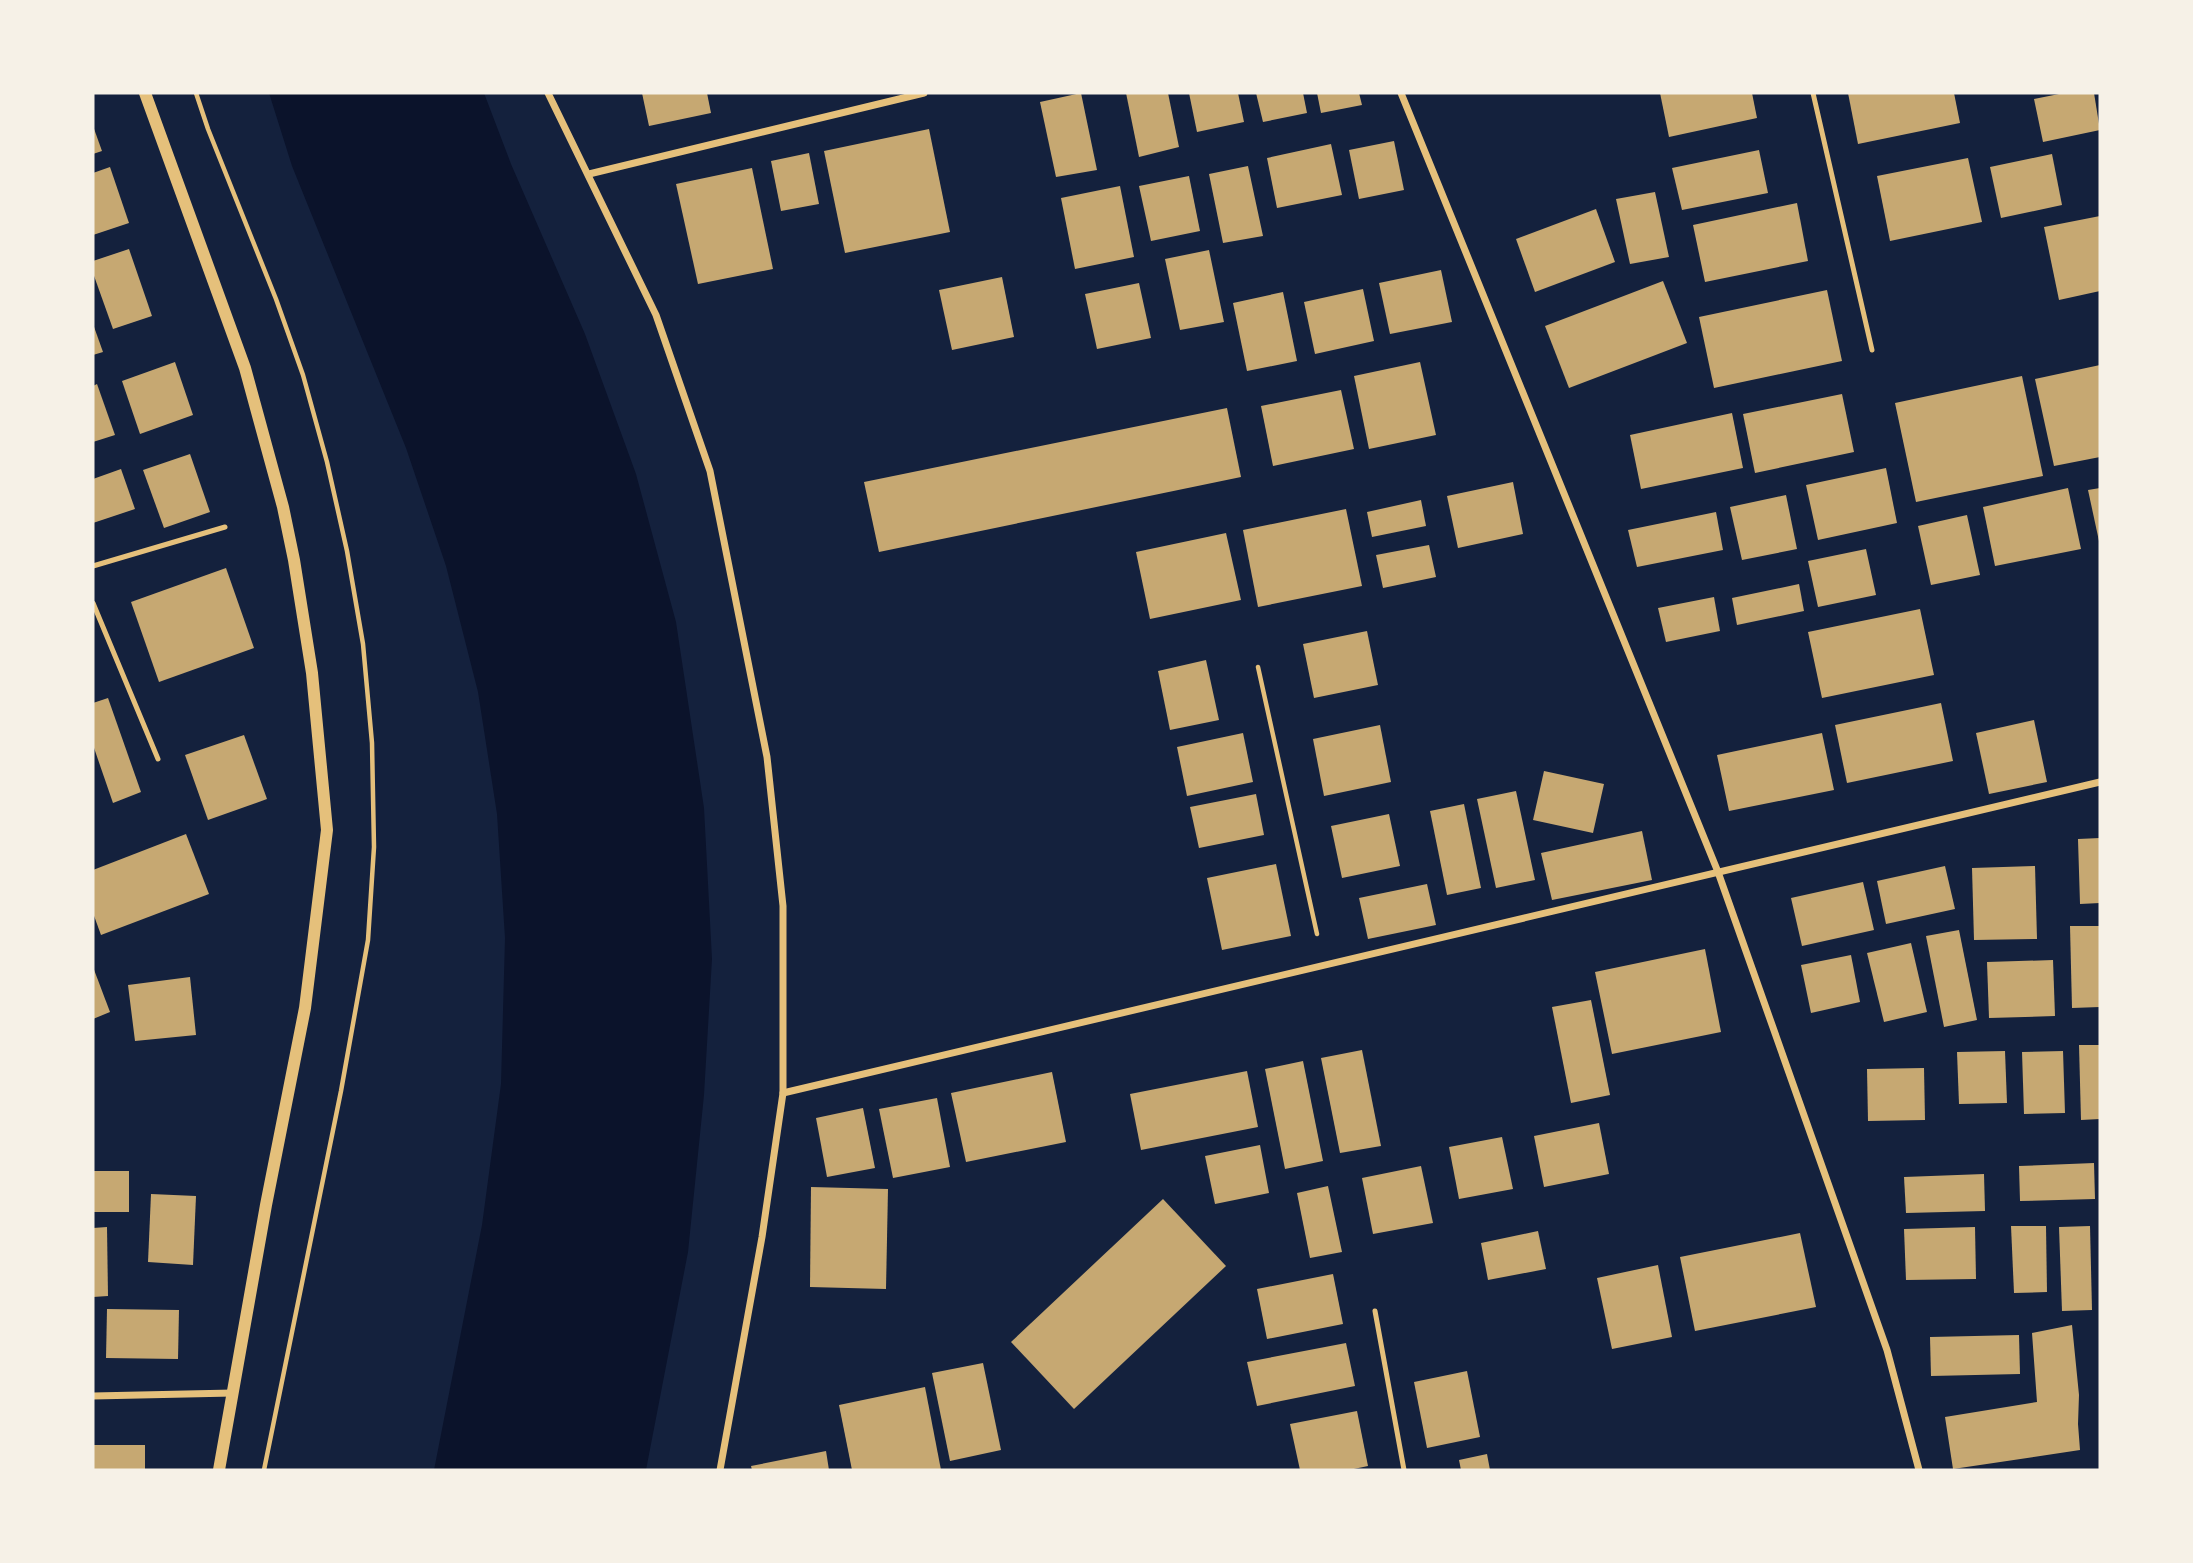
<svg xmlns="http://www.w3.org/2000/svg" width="2193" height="1563" font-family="'Work Sans',sans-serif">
<rect width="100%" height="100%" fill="#14213d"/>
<!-- water -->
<polygon fill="#0b132b" points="269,93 484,93 511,164 585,334 636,474 676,622 704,808 712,959 704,1095 688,1252 646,1470 434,1470 482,1225 501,1084 505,938 497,814 478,692 446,566 406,448 292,166"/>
<!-- building -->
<g fill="#c6a872">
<polygon points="642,93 707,93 711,113 649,126"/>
<polygon points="1081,93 1097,170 1056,177 1040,102"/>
<polygon points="1126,93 1168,93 1179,147 1139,157"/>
<polygon points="1189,93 1238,93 1244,122 1197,132"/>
<polygon points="1256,93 1303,93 1307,113 1263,122"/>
<polygon points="1317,93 1359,93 1362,105 1321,113"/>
<polygon points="1660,93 1752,93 1757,118 1669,137"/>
<polygon points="1848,93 1954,93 1960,123 1858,144"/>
<polygon points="2064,93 2094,93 2100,130 2043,142 2034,99"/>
<polygon points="93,126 102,151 93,154"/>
<polygon points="929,129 950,232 845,253 824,151"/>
<polygon points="1394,141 1404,190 1359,199 1349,150"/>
<polygon points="1331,144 1342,195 1277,208 1267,158"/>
<polygon points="1759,150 1768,193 1682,210 1672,168"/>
<polygon points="809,153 819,204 781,211 771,161"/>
<polygon points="2052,154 2062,205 2001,218 1990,167"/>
<polygon points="1968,158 1982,222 1890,241 1877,176"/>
<polygon points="1248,166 1263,236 1223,243 1209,174"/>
<polygon points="110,167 129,223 93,235 93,173"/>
<polygon points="752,168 773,269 698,284 676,184"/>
<polygon points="1189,176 1200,231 1151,241 1139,186"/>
<polygon points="1120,186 1134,257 1075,269 1061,198"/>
<polygon points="1655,192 1669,257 1630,264 1616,199"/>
<polygon points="1797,203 1808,261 1705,282 1693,225"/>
<polygon points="1596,209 1615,262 1535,292 1516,239"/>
<polygon points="2100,216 2100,291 2059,300 2044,227"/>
<polygon points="129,249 152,316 113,329 93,273 93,261"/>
<polygon points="1209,250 1224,322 1180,330 1165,259"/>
<polygon points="1441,270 1452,322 1390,334 1379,283"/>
<polygon points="1002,277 1014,337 952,350 939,290"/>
<polygon points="1663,281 1687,343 1569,388 1545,326"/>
<polygon points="1139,283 1151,338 1097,349 1085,294"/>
<polygon points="1363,289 1374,341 1315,354 1304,302"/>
<polygon points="1827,290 1842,361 1714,388 1699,317"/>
<polygon points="1283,292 1297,361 1247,371 1233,303"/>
<polygon points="93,324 103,352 93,355"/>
<polygon points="175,362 193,415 140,434 122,381"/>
<polygon points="1420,362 1436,435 1369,449 1354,376"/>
<polygon points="2100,365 2100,457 2054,466 2035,379"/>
<polygon points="2022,376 2043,476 1916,502 1895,403"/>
<polygon points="97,384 115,435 93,442 93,386"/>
<polygon points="1341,390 1354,449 1273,466 1261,406"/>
<polygon points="1842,394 1854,452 1755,473 1743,414"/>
<polygon points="1227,408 1241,477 879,552 864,482"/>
<polygon points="1732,413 1743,468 1641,489 1630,435"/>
<polygon points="190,454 210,512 164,528 143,470"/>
<polygon points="1886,468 1897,523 1818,540 1806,485"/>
<polygon points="121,469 135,509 93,523 93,479"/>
<polygon points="1513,482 1523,534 1458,548 1447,496"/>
<polygon points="2068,488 2081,549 1995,566 1983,507"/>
<polygon points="2100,488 2100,541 2099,541 2088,490"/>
<polygon points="1786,495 1797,549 1742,560 1730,507"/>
<polygon points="1421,500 1426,526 1372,537 1367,512"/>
<polygon points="1346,509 1362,586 1258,607 1243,530"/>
<polygon points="1716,512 1723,550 1637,567 1628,530"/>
<polygon points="1967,515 1980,575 1931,585 1918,526"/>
<polygon points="1226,533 1241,600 1150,619 1136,552"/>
<polygon points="1429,545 1436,577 1383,588 1376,555"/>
<polygon points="1866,549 1876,595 1818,607 1808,561"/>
<polygon points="226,568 254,648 159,682 131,602"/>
<polygon points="1799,584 1804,611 1737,625 1732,598"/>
<polygon points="1714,597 1720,631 1666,642 1658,608"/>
<polygon points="1920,609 1934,675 1822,698 1808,632"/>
<polygon points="1367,631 1378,685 1314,698 1303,644"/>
<polygon points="1206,660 1219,720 1170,730 1158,671"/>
<polygon points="108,698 141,792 113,803 93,745 93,703"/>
<polygon points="1941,703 1953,761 1847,783 1835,725"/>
<polygon points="2034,720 2047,782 1989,794 1976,733"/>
<polygon points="1380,725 1391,782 1324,796 1313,739"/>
<polygon points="1243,733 1253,782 1187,796 1177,747"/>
<polygon points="1822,733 1834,790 1729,811 1717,755"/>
<polygon points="244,735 267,799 208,820 185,755"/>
<polygon points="1544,771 1604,784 1593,833 1533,820"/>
<polygon points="1516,791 1535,880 1496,888 1477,799"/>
<polygon points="1256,794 1264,835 1199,848 1190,807"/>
<polygon points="1464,804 1481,888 1447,895 1430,811"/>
<polygon points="1389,814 1400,866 1342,878 1331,826"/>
<polygon points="1642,831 1652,880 1552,900 1541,853"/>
<polygon points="186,834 209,894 101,935 93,913 93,870"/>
<polygon points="2100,838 2100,903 2080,904 2078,839"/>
<polygon points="1276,864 1291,936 1222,950 1207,878"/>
<polygon points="1945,866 1955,909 1886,924 1877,881"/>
<polygon points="2035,866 2037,939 1974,940 1972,868"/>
<polygon points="1863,882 1874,930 1802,946 1791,898"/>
<polygon points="1427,884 1436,925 1368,939 1359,898"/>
<polygon points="2070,926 2100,926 2100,1007 2072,1008"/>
<polygon points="1959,930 1977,1020 1944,1027 1926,936"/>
<polygon points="1911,943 1927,1012 1884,1022 1867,953"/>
<polygon points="1705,949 1721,1032 1612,1054 1595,972"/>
<polygon points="1851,955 1860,1002 1811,1013 1801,965"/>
<polygon points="2053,960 2055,1016 1989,1018 1987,962"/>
<polygon points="93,967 110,1012 93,1019"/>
<polygon points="190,977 196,1035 135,1041 128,985"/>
<polygon points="1591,1000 1610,1095 1571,1103 1552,1007"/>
<polygon points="2079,1045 2100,1045 2100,1119 2081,1120"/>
<polygon points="1362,1050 1381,1146 1340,1153 1321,1058"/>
<polygon points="2005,1051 2007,1103 1959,1104 1957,1052"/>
<polygon points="2063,1051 2065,1113 2024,1114 2022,1052"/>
<polygon points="1303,1061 1323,1161 1285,1169 1265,1069"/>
<polygon points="1924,1068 1925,1120 1868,1121 1867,1069"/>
<polygon points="1247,1071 1258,1127 1141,1150 1130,1094"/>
<polygon points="1052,1072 1066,1142 966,1162 951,1093"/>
<polygon points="937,1098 950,1167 893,1178 879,1109"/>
<polygon points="863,1108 875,1168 827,1177 816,1118"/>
<polygon points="1599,1123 1609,1174 1544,1187 1534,1136"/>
<polygon points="1502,1137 1513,1189 1459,1199 1449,1147"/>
<polygon points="1260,1145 1269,1193 1215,1204 1205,1156"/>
<polygon points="2094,1163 2095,1199 2020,1201 2019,1166"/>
<polygon points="1421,1166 1433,1223 1373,1234 1362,1178"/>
<rect x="93" y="1171" width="36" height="41"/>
<polygon points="1984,1174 1985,1211 1906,1213 1904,1177"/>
<polygon points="1328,1186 1342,1252 1310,1258 1297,1193"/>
<polygon points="811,1187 888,1189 886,1289 810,1287"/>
<polygon points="151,1194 196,1196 193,1265 148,1262"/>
<polygon points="1163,1199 1226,1266 1074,1409 1011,1342"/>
<polygon points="2011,1226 2046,1226 2047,1292 2014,1293"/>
<polygon points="2090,1226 2092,1310 2062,1311 2059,1227"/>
<polygon points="107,1227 108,1296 93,1297 93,1228"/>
<polygon points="1975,1227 1976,1279 1906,1280 1904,1229"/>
<polygon points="1538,1231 1546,1269 1488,1280 1481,1243"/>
<polygon points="1800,1233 1816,1307 1695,1331 1680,1257"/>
<polygon points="1658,1265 1672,1337 1612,1349 1597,1278"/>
<polygon points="1333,1274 1343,1324 1267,1339 1257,1289"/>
<polygon points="107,1309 179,1310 178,1359 106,1358"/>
<polygon points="2072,1325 2079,1395 2078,1424 2080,1450 1953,1469 1945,1417 2037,1402 2032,1333"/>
<polygon points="2019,1335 2020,1374 1931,1376 1930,1337"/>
<polygon points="1346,1343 1355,1386 1257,1406 1247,1362"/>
<polygon points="983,1363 1001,1450 950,1461 932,1373"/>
<polygon points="1467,1371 1480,1437 1427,1448 1414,1382"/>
<polygon points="925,1387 941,1470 852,1470 839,1405"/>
<polygon points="1357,1411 1368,1466 1349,1470 1300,1470 1290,1424"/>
<rect x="94" y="1445" width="51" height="25"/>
<polygon points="826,1451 829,1470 752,1470 751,1466"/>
<polygon points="1487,1454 1490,1470 1461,1470 1459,1460"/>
</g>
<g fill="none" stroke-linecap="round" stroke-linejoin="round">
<!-- path -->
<g stroke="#e5c07b" stroke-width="4.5">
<polyline points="196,93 208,129 276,299 303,375 327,462 347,551 363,644 372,743 374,847 368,940 341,1091 264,1470"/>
<polyline points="1258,667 1317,934"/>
</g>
<!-- service -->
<g stroke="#e5c07b" stroke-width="5">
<polyline points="1813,93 1872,350"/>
<polyline points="93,566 225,527"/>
<polyline points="93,603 158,759"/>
<polyline points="1375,1311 1404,1470"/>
</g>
<!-- minor -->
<g stroke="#e5c07b" stroke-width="7">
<polyline points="548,93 656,315 710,471 767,757 783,906 783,1093 762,1237 720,1470"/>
<polyline points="1401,93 1718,872 1887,1350 1919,1470"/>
<polyline points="589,174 924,93"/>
<polyline points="783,1093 2100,782"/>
<polyline points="93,1396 233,1393"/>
</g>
<!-- tertiary -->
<polyline stroke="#e5c07b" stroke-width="12" points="145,93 245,368 283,507 294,560 312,673 327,830 305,1008 266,1205 219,1470"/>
</g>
<!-- border -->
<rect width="2193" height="1563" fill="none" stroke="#f6f1e7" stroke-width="189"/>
</svg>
